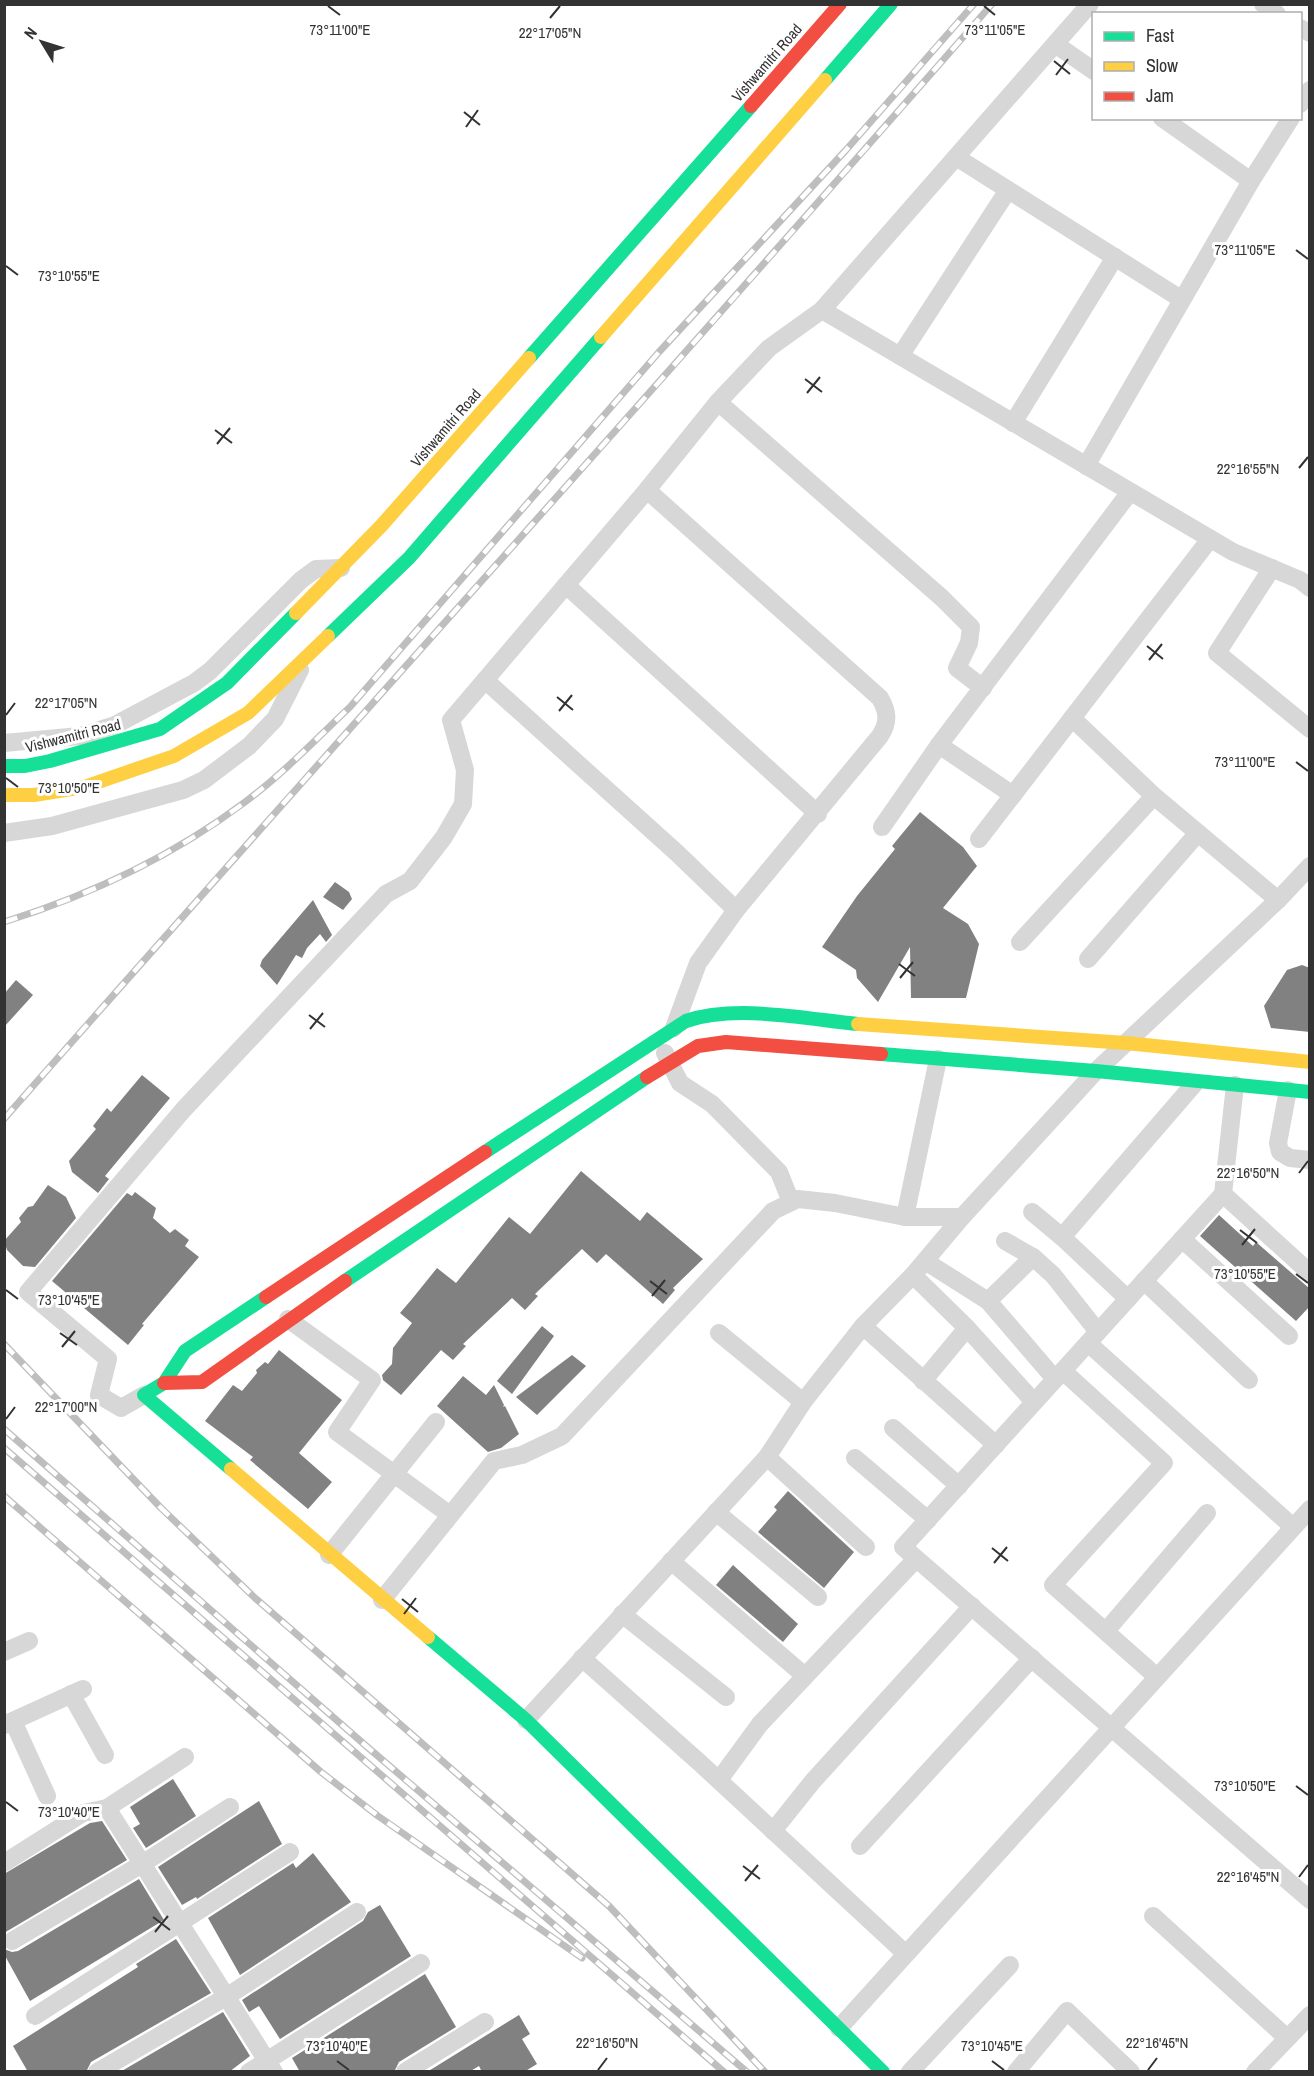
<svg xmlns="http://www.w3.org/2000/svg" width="1314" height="2076" font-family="'Archivo Narrow',sans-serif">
<rect width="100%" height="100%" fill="#fff"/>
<!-- building -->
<g fill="#818181">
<polygon points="920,812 963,847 977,866 943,908 968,924 979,944 966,998 911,998 910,947 878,1002 857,978 856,970 822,947 857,896 895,849 892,846"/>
<polygon points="335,882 349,892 352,899 343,910 323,897"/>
<polygon points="313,900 332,935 326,942 320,934 307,948 302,958 296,955 277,985 260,966 262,960"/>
<polygon points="1302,965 1310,968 1310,1032 1271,1028 1264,1006 1287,970"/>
<polygon points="16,980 33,995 4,1027 4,994"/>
<polygon points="142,1075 170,1098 105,1176 109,1179 98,1193 72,1172 69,1161 96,1129 93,1126 107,1108 111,1112"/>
<polygon points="581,1171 640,1221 647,1212 703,1259 673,1288 675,1290 663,1304 606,1254 597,1263 582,1249 535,1294 538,1296 525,1310 512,1298 463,1344 466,1346 453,1360 441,1350 401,1395 383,1380 382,1375 392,1364 393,1348 412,1323 400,1313 412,1299 437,1268 456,1283 509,1217 530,1234"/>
<polygon points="48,1185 66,1197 76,1218 35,1267 23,1266 7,1250 4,1241 21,1222 19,1218 28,1207 33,1206"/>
<polygon points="135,1192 156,1208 153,1218 170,1233 175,1229 189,1240 185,1246 199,1257 142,1324 144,1325 128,1345 52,1281 127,1193 132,1196"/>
<polygon points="1219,1215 1253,1246 1256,1242 1310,1289 1310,1306 1296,1321 1200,1236"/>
<polygon points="542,1326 554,1336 512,1394 497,1381"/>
<polygon points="279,1350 342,1400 299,1453 332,1482 308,1509 250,1460 253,1457 205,1421 233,1385 242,1391 257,1373 256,1370 265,1362 268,1364"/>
<polygon points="572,1355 586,1366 537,1415 516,1397"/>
<polygon points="463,1376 486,1395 494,1385 504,1405 503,1407 505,1406 519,1434 501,1448 488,1452 437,1406"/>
<polygon points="788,1491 854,1552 824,1588 758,1532 777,1510 774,1507"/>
<polygon points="733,1565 798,1624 783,1642 716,1585"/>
<polygon points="173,1779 196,1816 146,1848 133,1828 140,1824 130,1807"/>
<polygon points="259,1801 282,1844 197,1899 196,1897 182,1905 158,1867"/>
<polygon points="102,1821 127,1860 4,1933 4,1874 90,1823"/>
<polygon points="313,1853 351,1902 240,1975 208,1918 293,1863 296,1868"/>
<polygon points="139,1879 164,1920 30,2001 4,1954 4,1949 12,1952 18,1951"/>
<polygon points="380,1905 411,1956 280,2039 259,2006 249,2012 242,2000 363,1921 368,1912"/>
<polygon points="176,1939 211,1993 91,2062 86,2072 28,2072 13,2046 138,1967 136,1964"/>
<polygon points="425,1974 456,2027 399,2062 394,2072 300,2072 292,2058"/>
<polygon points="223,2012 250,2056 229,2072 120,2072"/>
<polygon points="519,2015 530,2034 522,2039 537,2064 524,2072 482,2072 479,2066 469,2072 427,2072"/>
</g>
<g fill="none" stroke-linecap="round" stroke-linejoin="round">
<!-- street -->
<g stroke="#d7d7d7" stroke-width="18">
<polyline points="1263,4 1277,14"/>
<polyline points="1300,28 1310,33"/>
<polyline points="1055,44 1094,71"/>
<polyline points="1300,104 1310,90"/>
<polyline points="1162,118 1251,181"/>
<polyline points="956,157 1181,299"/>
<polyline points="822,310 1233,552 1300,580 1310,588"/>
<polyline points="900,356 1008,190"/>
<polyline points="718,402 942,598 971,627 969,643 957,668 983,688"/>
<polyline points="1013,423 1115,257"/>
<polyline points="1086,466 1251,181 1291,118"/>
<path d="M647 490 880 698C888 712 889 722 880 736L736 910 698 963 674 1028"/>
<polyline points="1272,568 1217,653 1310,729"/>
<polyline points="566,585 818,814"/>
<polyline points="485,680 677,853 736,910"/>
<polyline points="1072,718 1154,796"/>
<polyline points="4,743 80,736 115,725 194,683 210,671 301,580 316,569 341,568"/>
<polyline points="939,745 1013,795"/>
<polyline points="882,827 939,745 1130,492"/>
<polyline points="4,833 52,826 183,790 204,780 249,746 275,719 300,670"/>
<polyline points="979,839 1210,539"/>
<polyline points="1020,942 1154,796 1278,900"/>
<polyline points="1088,959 1198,833"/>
<polyline points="665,1053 680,1083 712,1104 779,1172 791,1202"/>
<polyline points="1235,1085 1223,1194 903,1547 1310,1900"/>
<polyline points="1288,1090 1278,1143 1280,1152 1290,1158 1310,1160"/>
<polyline points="1223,1194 1310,1273"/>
<polyline points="1032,1212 1062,1237"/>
<polyline points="905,1217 938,1059"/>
<polyline points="1182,1239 1289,1336"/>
<polyline points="1033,1257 1053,1275 1098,1332"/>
<polyline points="925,1261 988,1301 1055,1379"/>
<polyline points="913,1275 967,1328 1034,1402"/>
<polyline points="1144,1281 1249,1380"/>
<polyline points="1128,1299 1062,1237 1195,1083"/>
<polyline points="988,1301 1033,1257 1005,1241"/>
<polyline points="288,1319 372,1380 337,1432 450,1515"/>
<polyline points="863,1326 996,1445"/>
<polyline points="719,1333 803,1402"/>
<polyline points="1088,1343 1293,1527"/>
<polyline points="1063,1371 1164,1463 1053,1585 1157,1677"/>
<polyline points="923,1381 967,1328"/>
<polyline points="144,1395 121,1408 99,1395 108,1359 28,1292 184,1109 386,894 410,881 444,837 463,804 465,770 451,720 647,490 718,402 769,348 822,310 1090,4"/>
<polyline points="893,1428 959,1486"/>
<polyline points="767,1457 866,1547"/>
<polyline points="855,1458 928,1520"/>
<polyline points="716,1512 818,1597"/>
<polyline points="329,1555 436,1422"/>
<polyline points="671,1561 805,1676"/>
<polyline points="382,1600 494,1461 522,1455 562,1436 773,1211 798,1199 835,1203 905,1217 962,1217"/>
<polyline points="622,1614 726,1697"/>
<polyline points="1106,1631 1207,1513"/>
<polyline points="4,1652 29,1641"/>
<polyline points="582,1658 700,1763 906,1954"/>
<polyline points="71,1694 105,1755"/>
<polyline points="526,1720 767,1457 803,1402 863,1326 913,1275 962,1217 1096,1071 1278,900 1310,866"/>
<polyline points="13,1721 47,1796"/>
<polyline points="4,1725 83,1689"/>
<polyline points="719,1780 760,1724 916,1559"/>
<polyline points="107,1808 274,2072"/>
<polyline points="773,1831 813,1781 972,1606"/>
<polyline points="860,1846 1032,1658"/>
<polyline points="4,1863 83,1813 107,1808 185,1757"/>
<polyline points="1153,1916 1287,2038"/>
<polyline points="12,1941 142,1864 230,1807"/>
<polyline points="35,2016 290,1852"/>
<polyline points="839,2028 1310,1509"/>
<polyline points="97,2072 226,1997 357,1912"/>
<polyline points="249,2072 421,1963"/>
<polyline points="405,2072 485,2022"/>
<polyline points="910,2072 1010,1965"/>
<polyline points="1016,2072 1067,2011 1131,2072"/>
<polyline points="1255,2072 1310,2015"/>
</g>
<!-- fast -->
<g stroke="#16e098" stroke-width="14">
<polyline points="825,80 891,4"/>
<polyline points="529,358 751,106"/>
<polyline points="328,636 409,558 601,337"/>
<polyline points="4,766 25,766 50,761 160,729 227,683 296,613"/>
<polyline points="881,1054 1096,1071 1310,1092"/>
<path d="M485 1152 686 1021C736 1004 806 1019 858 1024"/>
<polyline points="345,1281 647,1077"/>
<polyline points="231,1469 144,1395 164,1383 185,1351 266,1297"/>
<polyline points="428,1637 526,1720 883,2072"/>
</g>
<!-- slow -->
<g stroke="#ffcf43" stroke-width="14">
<polyline points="601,337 825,80"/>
<polyline points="296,613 382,525 529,358"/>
<polyline points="4,795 34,795 84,787 174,756 248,713 328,636"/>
<polyline points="858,1024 1126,1043 1310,1062"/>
<polyline points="231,1469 428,1637"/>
</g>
<!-- jam -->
<g stroke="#f24e42" stroke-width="14">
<polyline points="751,106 840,4"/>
<polyline points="647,1077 698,1046 726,1042 881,1054"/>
<polyline points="266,1297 485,1152"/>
<polyline points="164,1383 202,1382 345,1281"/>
</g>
<!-- rail casing -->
<g stroke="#bebebe" stroke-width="7">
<g id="rail">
<path d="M4 922C90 895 173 856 245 802 283 774 316 739 350 707L659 352 846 150 974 4"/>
<path d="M4 1119C332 746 666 378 992 4"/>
<polyline points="4,1344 161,1508 255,1598 609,1906 765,2072"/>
<polyline points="4,1429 365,1745 747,2072"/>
<polyline points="4,1448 724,2072"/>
<polyline points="4,1496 321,1772 378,1816 582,1958"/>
</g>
</g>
<!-- rail -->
<use href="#rail" stroke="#fff" stroke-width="4.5" stroke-dasharray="14" stroke-linecap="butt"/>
</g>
<!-- ticks -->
<path fill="none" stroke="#333" stroke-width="2" d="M328 6 340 15M984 6 995 15M550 18 560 6M1054 61 1070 74M1056 75 1068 59M464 112 480 125M466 127 478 110M1296 250 1308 259M6 266 18 275M805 379 822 392M807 393 820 377M215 430 232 443M217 444 230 428M1299 468 1308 457M1147 646 1163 659M1149 660 1162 644M557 697 573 710M559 711 572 695M6 715 15 703M1296 762 1308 771M6 778 18 787M899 964 915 976M900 978 913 962M309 1015 325 1027M310 1029 323 1013M1299 1173 1308 1161M1240 1230 1257 1243M1242 1245 1255 1229M1296 1274 1308 1283M650 1281 667 1294M6 1290 18 1299M652 1296 665 1280M60 1333 77 1345M62 1347 75 1331M6 1419 15 1407M992 1548 1008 1561M994 1563 1007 1547M402 1599 418 1612M404 1614 416 1598M1296 1786 1308 1795M6 1802 18 1811M743 1866 760 1879M1299 1877 1308 1865M745 1881 758 1865M153 1917 170 1930M155 1932 168 1916M337 2061 349 2070M992 2061 1004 2070M598 2070 607 2058M1148 2070 1157 2058"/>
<g text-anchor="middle" stroke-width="6" stroke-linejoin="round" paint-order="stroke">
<!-- street labels -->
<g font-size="15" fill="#333" stroke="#fff">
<text transform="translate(767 63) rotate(-49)" y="5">Vishwamitri Road</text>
<text transform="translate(446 428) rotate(-49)" y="5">Vishwamitri Road</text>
<text transform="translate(73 736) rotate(-14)" y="5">Vishwamitri Road</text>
</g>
</g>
<g font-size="15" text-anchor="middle" fill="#333" stroke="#fff" stroke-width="6" stroke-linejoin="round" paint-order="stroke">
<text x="995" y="35">73°11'05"E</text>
<text x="340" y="35">73°11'00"E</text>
<text x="550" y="38">22°17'05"N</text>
<text x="1245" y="255">73°11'05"E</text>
<text x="69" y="281">73°10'55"E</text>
<text x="1248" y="474">22°16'55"N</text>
<text x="66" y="708">22°17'05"N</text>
<text x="1245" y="767">73°11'00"E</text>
<text x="69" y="793">73°10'50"E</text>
<text x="1248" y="1178">22°16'50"N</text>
<text x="1245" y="1279">73°10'55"E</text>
<text x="69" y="1305">73°10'45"E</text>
<text x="66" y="1412">22°17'00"N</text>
<text x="1245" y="1791">73°10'50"E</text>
<text x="69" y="1817">73°10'40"E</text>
<text x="1248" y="1882">22°16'45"N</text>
<text x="607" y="2048">22°16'50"N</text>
<text x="1157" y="2048">22°16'45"N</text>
<text x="337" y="2051">73°10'40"E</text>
<text x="992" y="2051">73°10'45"E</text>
</g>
<!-- border -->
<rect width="1314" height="2076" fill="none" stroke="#333333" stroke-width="12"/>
<!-- legend -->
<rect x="1092" y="12" width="210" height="108" fill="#ffffff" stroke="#adadad" stroke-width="1.5"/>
<rect x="1104" y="32" width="30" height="9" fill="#16e098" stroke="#adadad" stroke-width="1.5"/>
<text x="1146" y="42" font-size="18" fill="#333333">Fast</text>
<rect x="1104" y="62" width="30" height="9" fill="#ffcf43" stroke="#adadad" stroke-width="1.5"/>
<text x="1146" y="72" font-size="18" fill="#333333">Slow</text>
<rect x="1104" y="92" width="30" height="9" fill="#f24e42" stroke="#adadad" stroke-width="1.5"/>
<text x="1146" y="102" font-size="18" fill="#333333">Jam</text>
<!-- north arrow -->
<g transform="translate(42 42) rotate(308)" stroke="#ffffff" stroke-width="4.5" paint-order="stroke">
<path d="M0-4.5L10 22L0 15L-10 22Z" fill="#333333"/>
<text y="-9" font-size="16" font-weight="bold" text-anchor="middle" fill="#333333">N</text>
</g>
</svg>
